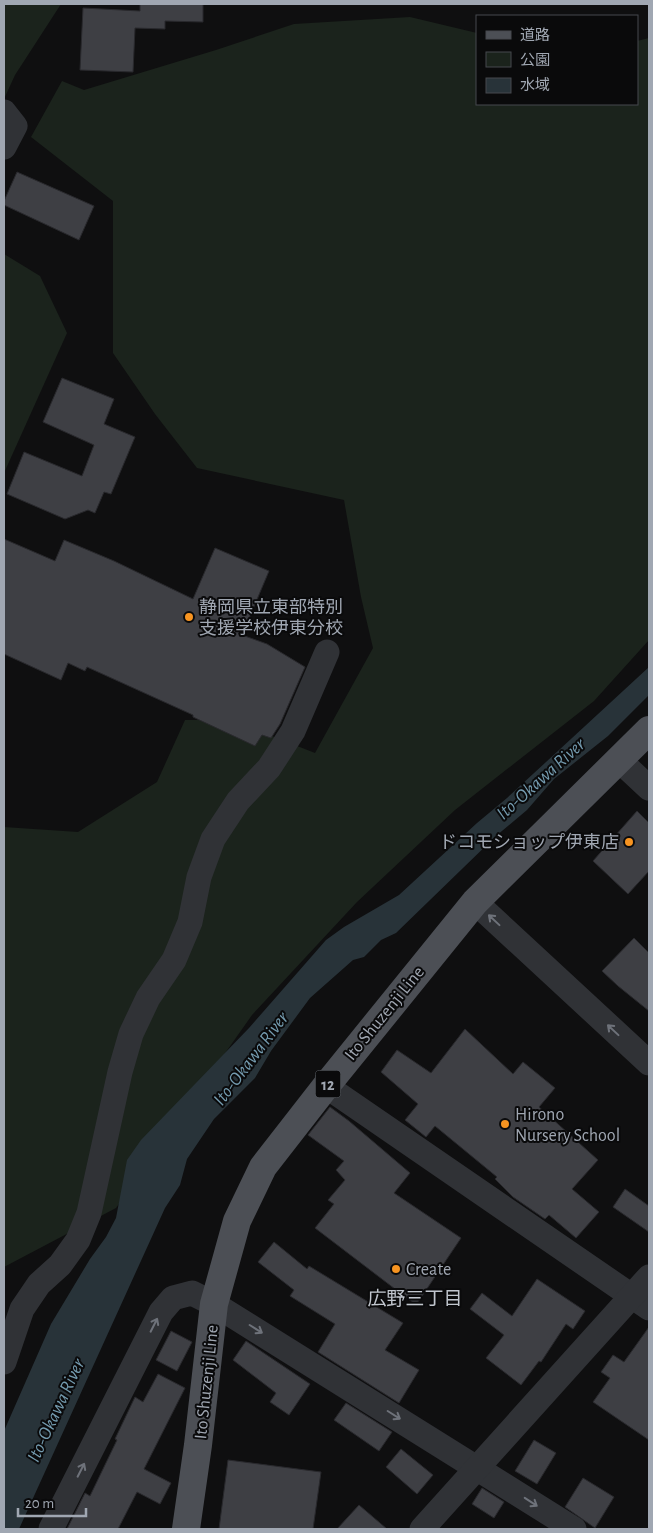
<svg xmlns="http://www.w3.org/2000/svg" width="653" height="1533" font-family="'Alegreya Sans','Noto Sans JP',sans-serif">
<rect width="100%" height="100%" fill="#0f0f10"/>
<!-- green -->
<g fill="#1b231c">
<polygon points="4,4 61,4 15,75 4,99"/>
<polygon points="410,17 477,33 477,104 637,104 637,41 649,38 649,640 594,701 455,810 357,902 252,1015 116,1208 4,1267 4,827 78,832 157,782 185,720 231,720 315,753 373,648 361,597 344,500 197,468 155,414 113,353 113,201 31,137 62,81 84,90 216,50 294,24"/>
<polygon points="4,254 40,276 67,333 4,473"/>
</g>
<!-- water -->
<polygon fill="#283339" points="649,667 649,695 608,736 554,779 527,810 496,836 396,933 381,940 364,957 353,960 310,998 271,1051 255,1078 214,1119 187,1159 180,1185 165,1208 19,1529 4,1529 4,1431 51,1324 90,1259 106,1237 116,1218 127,1160 141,1140 249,1028 326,940 344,927 399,895 477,823 507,798"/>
<!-- building -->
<g fill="#3e3f44" stroke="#29292d">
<polygon points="140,4 203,4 203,22 165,21 165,29 135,28 133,72 80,70 83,8 140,11"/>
<polygon points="17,172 94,206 79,240 4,205 4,201"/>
<polygon points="62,378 114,399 104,424 135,437 111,494 104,492 95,513 88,510 65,519 7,494 24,452 82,476 94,445 43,422"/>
<polygon points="4,539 55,561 64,540 114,561 193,599 215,548 269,571 242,635 267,644 305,667 280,724 271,738 262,735 255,746 193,717 193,715 87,667 85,671 68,663 61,680 4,654"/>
<polygon points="637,811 649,823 649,871 628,894 593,861"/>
<polygon points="634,938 649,953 649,1011 618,986 602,971"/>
<polygon points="465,1029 513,1074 523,1062 555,1088 539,1107 598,1160 572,1189 599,1212 576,1238 549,1215 545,1219 513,1197 495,1179 497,1177 435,1126 426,1137 405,1120 418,1104 381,1072 397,1050 431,1073"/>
<polygon points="330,1107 349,1121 410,1173 394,1193 461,1238 416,1305 315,1228 334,1204 328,1200 345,1180 336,1170 344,1161 308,1135"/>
<polygon points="625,1189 649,1206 649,1232 613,1207"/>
<polygon points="274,1242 307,1269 309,1266 403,1323 385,1350 419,1370 399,1403 318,1352 335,1324 290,1296 294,1290 258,1262"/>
<polygon points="537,1279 585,1311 573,1329 566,1324 541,1362 539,1361 521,1385 486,1358 504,1335 470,1309 482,1293 512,1316"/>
<polygon points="649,1327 649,1440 593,1402 610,1378 601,1372 613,1355 624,1362"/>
<polygon points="171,1331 192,1342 177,1371 156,1360"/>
<polygon points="246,1341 310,1384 289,1415 270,1402 276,1393 233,1360"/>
<polygon points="158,1374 185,1388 144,1469 171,1483 160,1504 137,1492 118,1529 67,1529 85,1493 90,1496 117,1440 115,1439 135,1397 143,1402"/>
<polygon points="346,1403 392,1432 379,1451 334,1420"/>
<polygon points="534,1440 556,1453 537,1484 515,1471"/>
<polygon points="401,1449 433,1475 417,1494 386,1467"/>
<polygon points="228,1460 321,1472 313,1529 219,1529"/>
<polygon points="583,1478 614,1497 595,1528 565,1507"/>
<polygon points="482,1488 504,1502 494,1518 472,1504"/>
<polygon points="359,1505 387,1529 337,1529"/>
</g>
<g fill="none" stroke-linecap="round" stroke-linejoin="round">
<!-- minor -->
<g stroke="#303236" stroke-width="25">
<polyline points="4,112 15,126 4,147"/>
<polyline points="619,760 649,788"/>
<polyline points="475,902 649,1063"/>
<polyline points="326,1086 649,1308"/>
<polyline points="4,1362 22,1309 39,1284 60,1265 78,1240 89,1213 120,1072 131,1034 148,998 174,960 190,922 199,877 213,839 238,801 269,768 293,731 327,652"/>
<polyline points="51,1529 161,1312 173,1298 192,1293 214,1304 574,1529"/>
<polyline points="422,1529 649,1277"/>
</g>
<!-- major -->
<polyline stroke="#4c4f55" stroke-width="28" points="186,1529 198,1445 214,1304 237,1221 263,1167 326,1086 475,902 649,730"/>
</g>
<!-- one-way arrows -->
<defs><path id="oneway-shaft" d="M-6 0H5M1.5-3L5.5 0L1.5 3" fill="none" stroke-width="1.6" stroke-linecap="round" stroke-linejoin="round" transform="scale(1.25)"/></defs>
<g stroke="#6e727a">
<use href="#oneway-shaft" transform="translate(494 920) rotate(-137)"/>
<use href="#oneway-shaft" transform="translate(613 1030) rotate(-137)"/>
<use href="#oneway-shaft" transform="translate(154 1325) rotate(-63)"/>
<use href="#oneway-shaft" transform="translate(256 1329) rotate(32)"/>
<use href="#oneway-shaft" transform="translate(394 1415) rotate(32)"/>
<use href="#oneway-shaft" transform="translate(81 1470) rotate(-63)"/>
<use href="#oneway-shaft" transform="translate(531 1502) rotate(33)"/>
</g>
<!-- markers -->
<g fill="#f79421" stroke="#0a0a0b" stroke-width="2">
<circle cx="189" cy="617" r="5"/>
<circle cx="629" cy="842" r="5"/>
<circle cx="505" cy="1124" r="5"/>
<circle cx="396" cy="1269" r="5"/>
</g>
<g text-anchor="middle" stroke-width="4" stroke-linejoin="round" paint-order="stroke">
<!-- shield labels -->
<rect fill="#0a0a0b" stroke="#737880" stroke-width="1" x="315.5" y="1070.5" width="25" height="27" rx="4"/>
<g font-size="16" font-weight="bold" fill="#a0a7b2">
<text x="328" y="1090">12</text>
</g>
<!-- poi labels -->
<g font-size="18" fill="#a0a7b2" stroke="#0a0a0b" text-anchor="start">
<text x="199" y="613">静岡県立東部特別<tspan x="199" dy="21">支援学校伊東分校</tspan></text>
<text x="619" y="848" text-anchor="end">ドコモショップ伊東店</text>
<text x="515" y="1120">Hirono<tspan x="515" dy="21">Nursery School</tspan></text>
<text x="406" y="1275">Create</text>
</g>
<!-- street labels -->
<g font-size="18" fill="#a0a7b2" stroke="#0a0a0b">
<text transform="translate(384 1013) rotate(-51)" y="6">Ito Shuzenji Line</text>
<text transform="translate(206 1382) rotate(-84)" y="6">Ito Shuzenji Line</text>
</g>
<!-- water labels -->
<g font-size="19" font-style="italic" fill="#749baf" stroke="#0a0a0b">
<text transform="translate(540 778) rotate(-42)" y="7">Ito-Okawa River</text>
<text transform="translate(250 1058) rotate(-53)" y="7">Ito-Okawa River</text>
<text transform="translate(55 1410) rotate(-65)" y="7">Ito-Okawa River</text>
</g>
<!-- neighbourhood labels -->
<g font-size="19" fill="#c1c6ce" stroke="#0a0a0b">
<text x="415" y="1305">広野三丁目</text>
</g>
</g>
<!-- border -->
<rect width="653" height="1533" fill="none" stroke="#a0a7b2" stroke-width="10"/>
<!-- legend -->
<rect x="476" y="15" width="162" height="90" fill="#0a0a0b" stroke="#46494e"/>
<rect x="486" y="31" width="25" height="8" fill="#4c4f55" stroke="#46494e"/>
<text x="520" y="40" font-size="15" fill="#a0a7b2">道路</text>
<rect x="486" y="52" width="25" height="15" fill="#1b231c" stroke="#46494e"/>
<text x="520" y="65" font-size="15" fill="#a0a7b2">公園</text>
<rect x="486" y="78" width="25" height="15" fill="#283339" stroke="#46494e"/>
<text x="520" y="90" font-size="15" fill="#a0a7b2">水域</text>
<!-- scale -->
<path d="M18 1508v8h68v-8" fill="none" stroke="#a0a7b2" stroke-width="2.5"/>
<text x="25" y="1508" font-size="15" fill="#a0a7b2" stroke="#0a0a0b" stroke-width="4" paint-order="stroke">20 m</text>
</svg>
